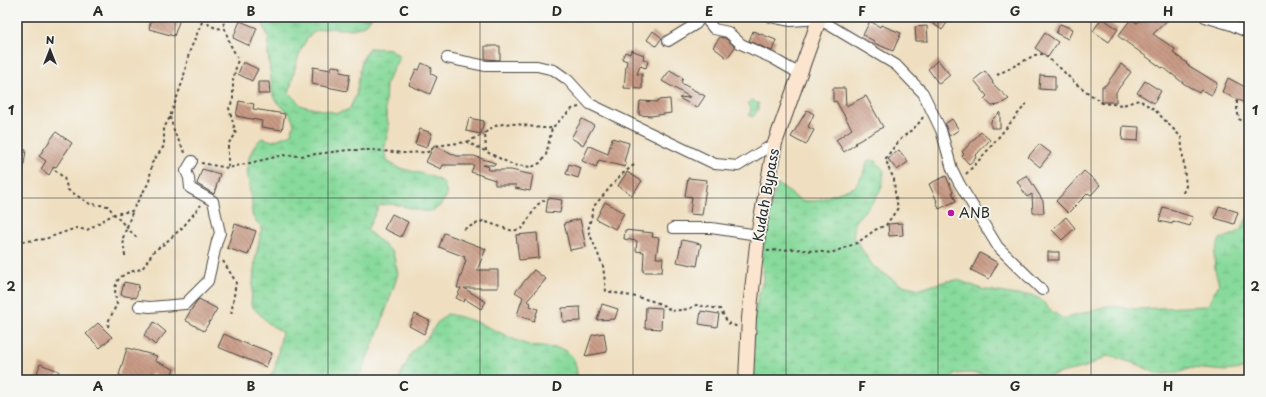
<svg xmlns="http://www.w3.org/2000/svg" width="1266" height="397" font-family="'Playpen Sans',sans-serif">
<defs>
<pattern id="wetland-marsh" width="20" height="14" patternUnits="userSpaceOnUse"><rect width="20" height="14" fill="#88da9c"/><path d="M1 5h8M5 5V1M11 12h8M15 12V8" fill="none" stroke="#76bb87"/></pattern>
<pattern id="building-back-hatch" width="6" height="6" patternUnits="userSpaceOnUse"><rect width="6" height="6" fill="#c99b86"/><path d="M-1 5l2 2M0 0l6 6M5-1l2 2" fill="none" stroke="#a37f6e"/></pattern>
</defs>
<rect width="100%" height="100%" fill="#f6f6f2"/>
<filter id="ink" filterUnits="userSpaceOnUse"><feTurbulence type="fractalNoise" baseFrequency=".025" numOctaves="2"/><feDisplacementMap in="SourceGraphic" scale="8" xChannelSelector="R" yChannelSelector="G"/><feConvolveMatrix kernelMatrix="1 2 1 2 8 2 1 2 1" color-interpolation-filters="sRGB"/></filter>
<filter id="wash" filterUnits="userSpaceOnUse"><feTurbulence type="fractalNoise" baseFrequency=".012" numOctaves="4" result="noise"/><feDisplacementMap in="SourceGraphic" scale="16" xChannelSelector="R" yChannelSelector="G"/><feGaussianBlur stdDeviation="0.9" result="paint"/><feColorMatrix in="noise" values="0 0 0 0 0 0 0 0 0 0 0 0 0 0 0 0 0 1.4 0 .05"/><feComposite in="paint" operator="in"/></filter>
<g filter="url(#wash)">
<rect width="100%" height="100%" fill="#efdfc0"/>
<!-- wetland -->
<g fill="url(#wetland-marsh)" stroke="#5a8264">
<path d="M262 17H372C356 41 326 19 310 35 298 48 293 77 289 93L302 106 337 113 349 110 356 95 362 60 369 48 390 49 400 56 386 83 385 106 389 128 384 151 388 162 399 168 431 176 444 183 447 195C431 230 405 196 379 206L367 230 393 253 398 274 379 330 361 372 355 380H268L275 368 282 332 268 323 251 305 255 260 262 227C259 224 255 221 253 217 251 213 252 206 252 202 248 179 241 156 262 138L273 141 291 134 294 124 290 114 278 103 273 96 268 53 269 40 263 23Z"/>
<polygon points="752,99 756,103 759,103 758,105 758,110 753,117 749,115 751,109 748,104"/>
<path d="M868 160 876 161 884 171 882 187 874 201 856 220 853 236 873 266 901 285 921 289 946 281 958 280 982 289 1016 295H1031L1040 299 1053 312 1063 319 1107 306 1138 309 1207 306 1219 284 1215 270 1214 254 1220 239C1240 233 1240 232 1249 214V368L1226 371 1191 368 1178 373 1157 374 1139 365 1114 357 1107 356 1086 367 1036 379 1003 380 989 375 969 373 955 374 949 380H746L751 333 759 293 764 277 761 261 763 247 772 199 778 184 801 201H815L855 187 863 174Z"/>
<path d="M447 314C462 317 476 321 490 328 504 334 517 342 532 346 542 348 561 346 568 352 577 359 576 370 578 380H398L412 352 427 338 437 323Z"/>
</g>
<g id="blocks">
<!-- building -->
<g fill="url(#building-back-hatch)">
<polygon points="152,17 173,17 180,19 174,36 149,29"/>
<polygon points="924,17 951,17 942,30"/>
<polygon points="1144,17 1171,17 1153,34 1175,49 1173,53 1187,63 1186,64 1217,83 1212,95 1201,90 1199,93 1183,83 1163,67 1162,68 1144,55 1118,36 1131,19 1137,23"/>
<polygon points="1102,18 1118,29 1109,42 1093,31"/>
<polygon points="240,21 257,28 250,46 233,38"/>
<polygon points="870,21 880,27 881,25 901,33 893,51 874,43 874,41 863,35"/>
<polygon points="1060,24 1073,29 1068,39 1056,33"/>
<polygon points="927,26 928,41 916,41 915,27"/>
<polygon points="653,31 662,38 656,46 647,40"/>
<polygon points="753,31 776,40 772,51 749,41"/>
<polygon points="1045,33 1058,42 1048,57 1035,48"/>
<polygon points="720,37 725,38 735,47 727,58 713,47"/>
<polygon points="485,46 500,46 500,60 485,59"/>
<polygon points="631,50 644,55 643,59 648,61 646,68 640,66 637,74 642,74 642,89 624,88 626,66 627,61 622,59 625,52 630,54"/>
<polygon points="938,60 950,75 939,84 928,69"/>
<polygon points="243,62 258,69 252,81 238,74"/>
<polygon points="422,63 432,68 430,73 437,77 430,94 409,85 416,69 419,70"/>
<polygon points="1121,64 1131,72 1116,92 1116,102 1102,102 1102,86 1105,86"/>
<polygon points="332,66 341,67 340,72 350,74 347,91 312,84 313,67 331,70"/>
<polygon points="670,70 683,78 681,83 705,96 697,108 679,98 690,97 662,81"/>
<polygon points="985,71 993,82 992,83 1009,99 999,105 992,106 984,99 987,96 974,80"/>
<polygon points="1040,75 1055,76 1055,90 1039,89"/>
<polygon points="1228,78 1249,89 1249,105 1222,92"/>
<polygon points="1145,81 1161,91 1154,103 1137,93"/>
<polygon points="258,82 269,82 270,94 258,94"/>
<polygon points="833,88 845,88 846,106 866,96 883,127 855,143 856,144 844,152 836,140 852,129 836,101 833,102"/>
<polygon points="670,99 671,113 651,116 639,115 640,101 658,102 658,100"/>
<polygon points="239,101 254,104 253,109 285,114 282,130 261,127 262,121 236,116"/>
<polygon points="807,110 814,114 808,127 814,130 806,145 791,137"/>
<polygon points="1000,112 1000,128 991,128 991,121"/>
<polygon points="469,118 484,121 481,134 466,131"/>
<polygon points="582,119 594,125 583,145 571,138"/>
<polygon points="952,119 959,130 949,136 945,124"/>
<polygon points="1123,126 1139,127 1138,141 1122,140"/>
<polygon points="420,129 432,133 427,148 415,144"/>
<polygon points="56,132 72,143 56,167 54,166 49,175 41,169 46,161 39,156"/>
<polygon points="981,132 990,140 975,156 976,158 969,164 962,156 964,154 962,152"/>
<polygon points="612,138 629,143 624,162 626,163 625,167 599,160 596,167 582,161 589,146 608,154"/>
<polygon points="1039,144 1051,153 1040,167 1028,157"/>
<polygon points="434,145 457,156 474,156 495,163 495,165 483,165 489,167 488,170 511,170 533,175 530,191 515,188 516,185 495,185 495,180 471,172 474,165 443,165 441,169 426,162"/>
<polygon points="17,149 26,150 22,178 17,178"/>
<polygon points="899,150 908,162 897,170 888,159"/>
<polygon points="569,164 581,168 578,178 566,174"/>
<polygon points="202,169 220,174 214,194 197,184"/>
<polygon points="1084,171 1100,185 1091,195 1088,193 1068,213 1056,201"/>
<polygon points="627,172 642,181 632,195 618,186"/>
<polygon points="1027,175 1043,201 1044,213 1033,213 1032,194 1027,197 1017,181"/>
<polygon points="946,176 953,192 952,192 956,201 939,209 936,201 937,201 929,184"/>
<polygon points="688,178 707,180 702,215 690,214 692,197 685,196"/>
<polygon points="548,198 562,200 560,213 546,212"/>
<polygon points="605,202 624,213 615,229 596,219"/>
<polygon points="1219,206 1238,212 1234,224 1215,218"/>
<polygon points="1163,207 1177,211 1177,212 1193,217 1190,226 1173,221 1172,224 1159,221"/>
<polygon points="392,214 408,222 401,237 384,229"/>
<polygon points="1066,217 1075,228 1062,240 1052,230"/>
<polygon points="580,219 586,247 570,250 564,223"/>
<polygon points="902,223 903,235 889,236 888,224"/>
<polygon points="235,224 256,231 248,255 227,248"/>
<polygon points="625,230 653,233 652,237 659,238 656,258 663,258 662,272 643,272 644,252 636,251 637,241 624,239"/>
<polygon points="444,233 486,249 477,270 498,270 498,288 464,288 486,302 481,309 465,299 464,302 456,298 461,288 457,288 466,260 464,259 465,257 439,247"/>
<polygon points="537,233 539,258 519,260 516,235"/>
<polygon points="682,240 701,244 697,266 677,262"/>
<rect x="1048" y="252" width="11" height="8"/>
<polygon points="980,253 998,263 989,279 971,270"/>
<polygon points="534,270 546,279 527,301 531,303 530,306 538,309 534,321 517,315 523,297 515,292"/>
<polygon points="124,282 139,285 136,298 121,295"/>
<polygon points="199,299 217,309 204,331 185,320 196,302"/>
<polygon points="602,304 618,309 615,319 597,320"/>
<polygon points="580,307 581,321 563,322 562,308"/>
<polygon points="646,307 662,308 661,329 645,328"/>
<polygon points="701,311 719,314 717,327 699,324"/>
<polygon points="415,314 430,321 424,334 409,326"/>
<polygon points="154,322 166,332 155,345 144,335"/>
<polygon points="98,323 112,337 100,348 86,334"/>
<polygon points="604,333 607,352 585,356 592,335"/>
<polygon points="224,334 251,346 252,345 272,353 266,367 218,347"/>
<polygon points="127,348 157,356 155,361 174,369 169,380 152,373 149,380 135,380 119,375"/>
<polygon points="40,364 59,371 56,380 35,380"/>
</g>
</g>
</g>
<g filter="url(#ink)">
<use href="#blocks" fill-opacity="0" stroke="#484641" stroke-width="1"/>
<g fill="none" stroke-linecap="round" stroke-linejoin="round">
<!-- street casing -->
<g stroke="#484641" stroke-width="12">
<g id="street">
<polyline points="701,17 706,19 714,29 728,32 741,44 772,58 800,74"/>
<polyline points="771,17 791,21 819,19 896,65 923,93 941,130 952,169 959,183 998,247 1042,290"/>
<polyline points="1205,17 1231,25 1249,33"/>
<polyline points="668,41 696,24 701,17"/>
<polyline points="447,58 486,66 537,66 554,70 568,80 590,104 715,164 738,166 775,143"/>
<polyline points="673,228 711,228 758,235"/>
<polyline points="139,306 150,307 185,304 208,281 217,241 220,233 213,201 190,188 189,178 186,171 192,161"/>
</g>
</g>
<!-- secondary casing -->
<g stroke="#484641" stroke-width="16">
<polyline id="secondary" points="746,380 749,318 758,235 775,143 820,17"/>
</g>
<!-- path -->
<g stroke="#484641" stroke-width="2" stroke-dasharray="3 3" stroke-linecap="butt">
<polyline points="206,17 209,25 216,28 225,29 230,44 238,59 233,80 233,100 229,108 236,134 228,144 228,168"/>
<polyline points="222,17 225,29"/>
<polyline points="997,75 1035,55 1043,54 1060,68 1075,83 1102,103 1123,105 1139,100 1154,109 1181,137 1186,186 1182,195"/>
<polyline points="1244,80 1249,82"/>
<polyline points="1237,101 1237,109 1239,119 1249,125"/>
<polyline points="170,117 175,134 186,154"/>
<polyline points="467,142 484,134"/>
<path d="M486 151 485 133C504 114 529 130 552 128"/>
<polyline points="201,163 228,168 284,155 300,156 348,150 373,150 403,153 428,152 435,146 467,142 513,165 532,167 540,163 546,155 552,128 572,109 579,107"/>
<path d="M634 165 621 175 594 206 588 230 603 266 606 291C622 295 661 299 671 311L689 309 696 305 720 309 728 323 738 327"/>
<polyline points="55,170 64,178 68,190 90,204 108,206 114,214 138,239"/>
<polyline points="966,174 982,157 1027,103"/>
<polyline points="464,229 483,221 513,231 523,228 537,205 546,199"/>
<polyline points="17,242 45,239 76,228 87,230 114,214 132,211 149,182 152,163 164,146 164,128 170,117 183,80 189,53 204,17"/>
<path d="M767 251 795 249 831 253 857 243 875 230 886 225 898 208 895 193 894 179 888 167 886 158C891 151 896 144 902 138 911 130 917 127 923 117"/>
<polyline points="125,256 123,238 133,210"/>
<polyline points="223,261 236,282 231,316"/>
<path d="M108 327 109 320 117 304C111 280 120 273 142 269L154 251 164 244 183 227 201 205"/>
</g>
<!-- street -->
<use href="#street" stroke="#fff" stroke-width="10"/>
<!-- secondary -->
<use href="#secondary" stroke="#fbe5cf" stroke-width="14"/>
</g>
</g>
<!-- grid -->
<path fill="none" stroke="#2b2b2b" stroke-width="1" stroke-opacity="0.55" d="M175 17V380M328 17V380M480 17V380M633 17V380M786 17V380M938 17V380M1091 17V380M17 198H1249"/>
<!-- markers -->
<circle fill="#b5179e" stroke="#f6f6f2" stroke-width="1.5" cx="951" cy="213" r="4"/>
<g text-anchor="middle" stroke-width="3.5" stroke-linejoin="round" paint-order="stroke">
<!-- street labels -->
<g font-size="14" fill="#2b2b2b" stroke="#f6f6f2">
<text transform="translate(766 195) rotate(-80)" y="5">Kudah Bypass</text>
</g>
<!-- poi labels -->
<g font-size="14" fill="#2b2b2b" stroke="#f6f6f2" text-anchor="start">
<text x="959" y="218">ANB</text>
</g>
</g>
<!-- margin -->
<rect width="1266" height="397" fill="none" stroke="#f6f6f2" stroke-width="44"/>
<!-- north arrow -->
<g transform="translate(50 50)" stroke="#f6f6f2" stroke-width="3" paint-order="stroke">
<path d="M0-3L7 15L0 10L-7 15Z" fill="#2b2b2b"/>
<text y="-6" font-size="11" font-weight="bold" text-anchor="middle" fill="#2b2b2b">N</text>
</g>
<rect x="22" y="22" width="1222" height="353" fill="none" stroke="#2b2b2b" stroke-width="1.5"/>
<g font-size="13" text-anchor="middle" font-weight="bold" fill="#2b2b2b">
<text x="98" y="16">A</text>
<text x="251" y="16">B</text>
<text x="404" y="16">C</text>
<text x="557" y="16">D</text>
<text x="709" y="16">E</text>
<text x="862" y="16">F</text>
<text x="1015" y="16">G</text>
<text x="1168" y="16">H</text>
<text x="11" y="115">1</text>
<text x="1255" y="115">1</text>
<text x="11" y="291">2</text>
<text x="1255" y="291">2</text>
<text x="98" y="391">A</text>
<text x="251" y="391">B</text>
<text x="404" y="391">C</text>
<text x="557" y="391">D</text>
<text x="709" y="391">E</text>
<text x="862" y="391">F</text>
<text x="1015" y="391">G</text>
<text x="1168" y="391">H</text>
</g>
</svg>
